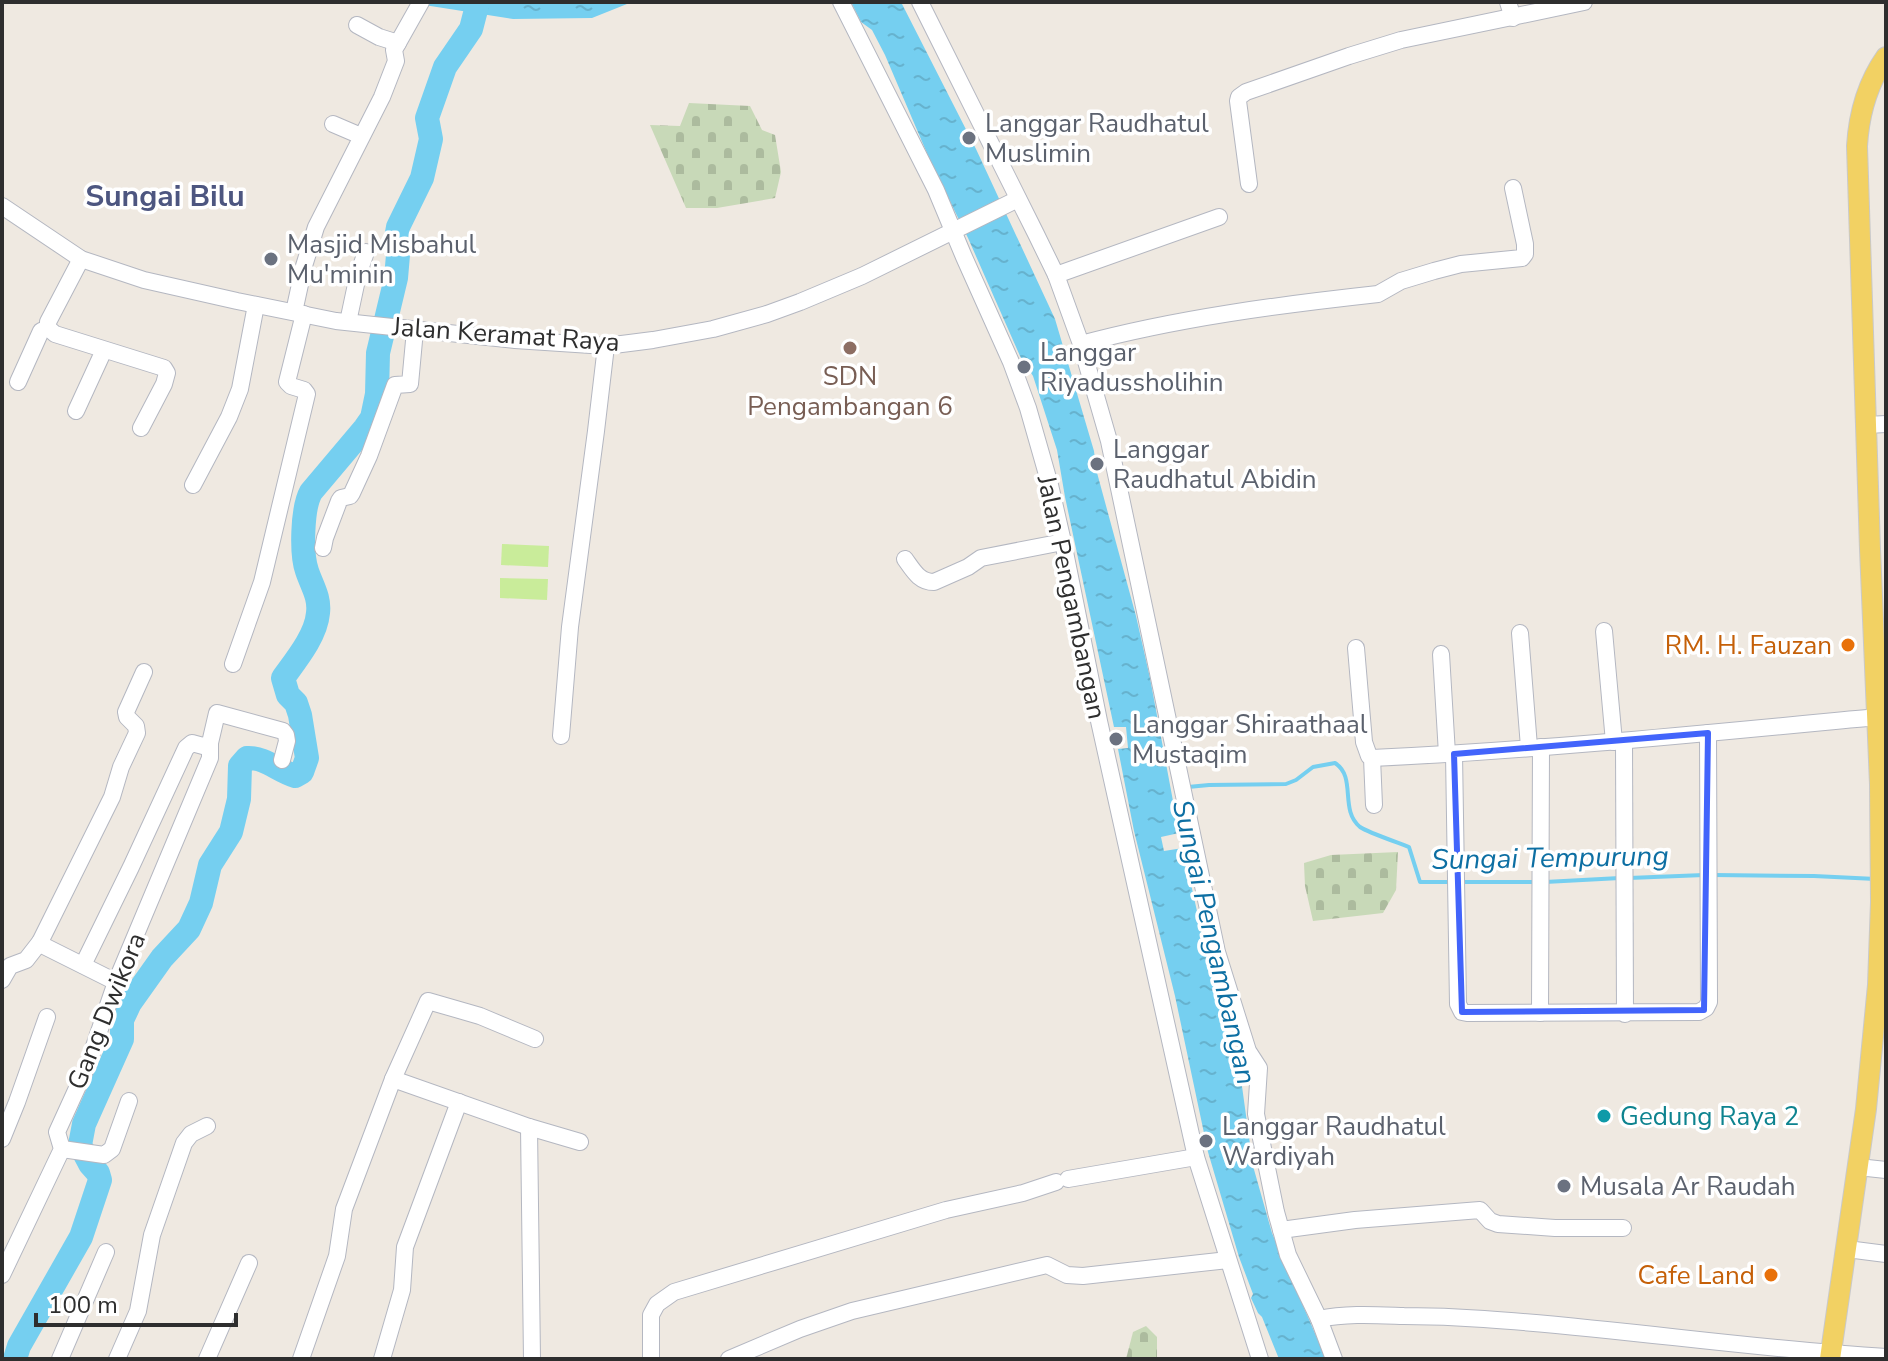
<svg xmlns="http://www.w3.org/2000/svg" width="1888" height="1361" font-family="'Nunito Sans',sans-serif">
<defs>
<pattern id="cemetery-stones" width="16" height="16" patternUnits="userSpaceOnUse" patternTransform="scale(2)"><rect width="16" height="16" fill="#c8d9b8"/><path d="M2 7V4a2 2 0 0 1 4 0v3zM10 15v-3a2 2 0 0 1 4 0v3z" fill="#acbb9e"/></pattern>
<pattern id="water-ripples" width="26" height="14" patternUnits="userSpaceOnUse" patternTransform="scale(2)"><rect width="26" height="14" fill="#75cff0"/><path d="M2 4q2-2 4 0t4 0M15 11q2-2 4 0t4 0" fill="none" stroke="#66b2ce"/></pattern>
</defs>
<rect width="100%" height="100%" fill="#efe9e1"/>
<!-- cemetery -->
<g fill="url(#cemetery-stones)">
<polygon points="689,103 750,106 762,130 775,135 781,172 775,198 717,208 686,208 650,125 680,126"/>
<polygon points="1398,852 1396,890 1383,913 1313,921 1305,886 1304,863 1331,855"/>
<polygon points="1146,1326 1157,1337 1157,1359 1126,1359 1133,1332"/>
</g>
<!-- pitch -->
<g fill="#c9ec9a">
<polygon points="502,544 549,546 548,567 501,565"/>
<polygon points="500,578 548,579 547,600 500,598"/>
</g>
<!-- water -->
<g fill="url(#water-ripples)">
<polygon points="405,2 632,2 592,18 513,19"/>
<polygon points="851,2 901,2 976,149 1055,319 1094,451 1096,469 1136,616 1150,678 1179,833 1161,837 1164,851 1183,848 1212,979 1241,1079 1253,1166 1272,1233 1326,1359 1279,1359 1262,1317 1258,1313 1251,1298 1253,1294 1239,1257 1208,1152 1175,996 1134,831 1118,749 1128,748 1126,727 1114,727 1065,497 1057,450 1033,376 1020,356 968,238 932,165 885,55 872,30 861,22"/>
</g>
<g fill="none" stroke-linecap="round" stroke-linejoin="round">
<!-- stream -->
<g stroke="#75cff0" stroke-width="4">
<path d="M1188 787 1209 785 1286 784 1296 780 1313 767 1335 763C1357 777 1339 810 1360 827 1367 832 1399 843 1409 847L1420 882H1452"/>
<polyline points="1713,875 1814,876 1876,879"/>
<polyline points="1629,878 1704,875"/>
<polyline points="1461,882 1536,882"/>
<polyline points="1545,882 1620,878"/>
</g>
<!-- river -->
<path stroke="#75cff0" stroke-width="24" d="M15 1359 19 1346 81 1237 100 1180 98 1173 90 1164 80 1145 84 1124 122 1039V1020L130 1003 162 958 189 929 201 903 210 865 231 832 239 799 240 766 247 758C265 757 278 771 295 776L302 772 307 758 300 715 296 703 288 695 283 678C296 660 316 636 318 613 320 597 312 586 307 571 301 554 302 508 311 492L365 428 372 418 377 394 378 353 396 278 398 255 395 244 398 227 422 178 431 139 427 118 445 67 471 29 478 2"/>
<!-- minor casing -->
<g stroke="#b4b7c1" stroke-width="18">
<g id="minor">
<polyline points="841,2 936,190 964,257 1011,362 1028,408 1050,485 1063,542 1099,721 1196,1157 1260,1359"/>
<polyline points="920,2 1036,234 1056,275 1081,344 1109,441 1217,952 1248,1051 1259,1068 1256,1114 1276,1212 1288,1255 1319,1319 1334,1359"/>
<polyline points="1508,2 1513,18"/>
<polyline points="357,25 379,37 398,43"/>
<polyline points="333,124 361,136"/>
<polyline points="1249,184 1238,101 1239,97 1246,92 1349,56 1401,40 1584,2"/>
<polyline points="2,206 81,259 144,280 237,301 336,321 515,340 606,346 653,340 713,329 767,314 800,302 862,276 1018,199"/>
<polyline points="81,259 48,322 48,328 55,334 164,368 167,373 164,384 141,428"/>
<polyline points="1056,275 1219,217"/>
<polyline points="294,312 304,266 316,227 382,97 396,61 394,50 421,2"/>
<polyline points="348,322 358,275 366,252"/>
<path d="M1081 344C1178 318 1278 305 1378 294L1401 281 1434 271 1461 264 1522 258 1525 254V244L1513 188"/>
<polyline points="18,382 41,331 48,328"/>
<polyline points="76,411 104,350"/>
<polyline points="1867,425 1886,424"/>
<polyline points="193,485 229,417 240,389 256,305"/>
<polyline points="323,548 325,538 339,501 341,498 350,496 352,493 369,456 395,385 410,384 415,330"/>
<path d="M905 559C913 570 919 582 934 582L968 567 981 558 1063 542"/>
<polyline points="1604,631 1614,742"/>
<polyline points="1520,633 1529,747"/>
<polyline points="1356,648 1364,742 1369,756 1372,758 1374,805"/>
<polyline points="1441,654 1447,754"/>
<polyline points="233,664 262,582 307,394 304,390 291,386 287,382 304,314"/>
<polyline points="561,736 570,627 596,431 606,346"/>
<polyline points="1624,742 1625,1014"/>
<polyline points="1454,754 1458,1004 1462,1012 1467,1013 1699,1012 1706,1008 1709,1002 1708,733"/>
<path d="M1372 758C1541 750 1709 733 1877 717"/>
<polyline points="83,965 131,867 186,748 192,743 203,746 210,743 217,713 283,731 286,735 287,741 282,760"/>
<polyline points="2,980 10,966 26,960 40,942"/>
<polyline points="116,982 42,945 40,942 112,797 121,767 137,733 136,726 127,717 126,712 144,672"/>
<polyline points="1540,1013 1541,747"/>
<polyline points="393,1079 529,1127 580,1142"/>
<polyline points="529,1127 532,1359"/>
<polyline points="2,1139 17,1102 47,1017"/>
<polyline points="62,1149 104,1155 112,1149 129,1101"/>
<polyline points="1858,1167 1886,1170"/>
<polyline points="1068,1179 1196,1157"/>
<polyline points="1281,1230 1355,1220 1480,1210 1490,1221 1498,1224 1555,1228 1623,1228"/>
<polyline points="1847,1249 1886,1254"/>
<polyline points="2,1275 62,1149 57,1132 88,1064 116,982 210,758 210,743"/>
<path d="M1319 1319C1347 1313 1376 1315 1404 1316 1431 1316 1457 1317 1484 1319 1618 1328 1751 1349 1886 1357"/>
<polyline points="60,1359 106,1252"/>
<polyline points="117,1359 138,1311 152,1235 184,1143 191,1134 207,1126"/>
<polyline points="207,1359 249,1263"/>
<polyline points="301,1359 337,1256 344,1209 393,1079 428,1001 480,1016 535,1039"/>
<polyline points="382,1359 402,1290 405,1247 459,1102"/>
<polyline points="651,1359 651,1315 657,1304 674,1292 946,1210 1023,1193 1056,1182"/>
<polyline points="729,1359 800,1329 852,1311 1047,1265 1067,1275 1083,1276 1228,1260"/>
</g>
</g>
<!-- major casing -->
<g stroke="#c9c9c9" stroke-width="22">
<path id="major" d="M1830 1359 1866 1109 1878 985 1881 902 1880 784 1870 549 1857 146C1859 113 1867 84 1886 57"/>
</g>
<!-- minor -->
<use href="#minor" stroke="#fff" stroke-width="16"/>
<!-- major -->
<use href="#major" stroke="#f2d163" stroke-width="20"/>
</g>
<!-- marked area -->
<path fill="none" stroke="#4264fb" stroke-width="6" stroke-linejoin="round" d="M1708 733 1704 1010 1462 1012 1454 754Z"/>
<!-- markers -->
<g fill="#6b7280" stroke="#fff" stroke-width="3">
<circle cx="969" cy="138" r="8"/>
<circle cx="271" cy="259" r="8"/>
<circle cx="1024" cy="367" r="8"/>
<circle cx="1097" cy="464" r="8"/>
<circle cx="1116" cy="739" r="8"/>
<circle cx="1206" cy="1141" r="8"/>
<circle cx="1564" cy="1186" r="8"/>
</g>
<circle fill="#8d6e63" stroke="#fff" stroke-width="3" cx="850" cy="348" r="8"/>
<g fill="#e8710a" stroke="#fff" stroke-width="3">
<circle cx="1848" cy="645" r="8"/>
<circle cx="1771" cy="1275" r="8"/>
</g>
<circle fill="#0f9aa8" stroke="#fff" stroke-width="3" cx="1604" cy="1116" r="8"/>
<g text-anchor="middle" stroke-width="7" stroke-linejoin="round" paint-order="stroke">
<!-- worship labels -->
<g font-size="26" fill="#5b616d" stroke="#fff" text-anchor="start">
<text x="985" y="132">Langgar Raudhatul<tspan x="985" dy="30">Muslimin</tspan></text>
<text x="287" y="253">Masjid Misbahul<tspan x="287" dy="30">Mu'minin</tspan></text>
<text x="1040" y="361">Langgar<tspan x="1040" dy="30">Riyadussholihin</tspan></text>
<text x="1113" y="458">Langgar<tspan x="1113" dy="30">Raudhatul Abidin</tspan></text>
<text x="1132" y="733">Langgar Shiraathaal<tspan x="1132" dy="30">Mustaqim</tspan></text>
<text x="1222" y="1135">Langgar Raudhatul<tspan x="1222" dy="30">Wardiyah</tspan></text>
<text x="1580" y="1195">Musala Ar Raudah</text>
</g>
<!-- street labels -->
<g font-size="26" fill="#2e2e2e" stroke="#fff">
<text transform="translate(506 334) rotate(4)" y="9">Jalan Keramat Raya</text>
<text transform="translate(1072 597) rotate(78)" y="9">Jalan Pengambangan</text>
<text transform="translate(106 1011) rotate(-68)" y="9">Gang Dwikora</text>
</g>
<!-- education labels -->
<g font-size="26" fill="#785e54" stroke="#fff">
<text x="850" y="385">SDN<tspan x="850" dy="30">Pengambangan 6</tspan></text>
</g>
<!-- food labels -->
<g font-size="26" fill="#c56008" stroke="#fff" text-anchor="end">
<text x="1832" y="654">RM. H. Fauzan</text>
<text x="1755" y="1284">Cafe Land</text>
</g>
<!-- culture labels -->
<g font-size="26" fill="#0d838f" stroke="#fff" text-anchor="start">
<text x="1620" y="1125">Gedung Raya 2</text>
</g>
<!-- water labels -->
<g font-size="28" font-style="italic" fill="#0d6fa3" stroke="#fff">
<text transform="translate(1550 857) rotate(-1)" y="10">Sungai Tempurung</text>
<text transform="translate(1215 942) rotate(77)" y="10">Sungai Pengambangan</text>
</g>
<!-- quarter labels -->
<g font-size="30" font-weight="bold" fill="#4d5680" stroke="#fff">
<text x="165" y="206">Sungai Bilu</text>
</g>
</g>
<!-- border -->
<rect width="1888" height="1361" fill="none" stroke="#2e2e2e" stroke-width="8"/>
<!-- scale -->
<path d="M36 1313v12h200v-12" fill="none" stroke="#2e2e2e" stroke-width="4"/>
<text x="48" y="1313" font-size="24" fill="#2e2e2e" stroke="#ffffff" stroke-width="6" paint-order="stroke">100 m</text>
</svg>
